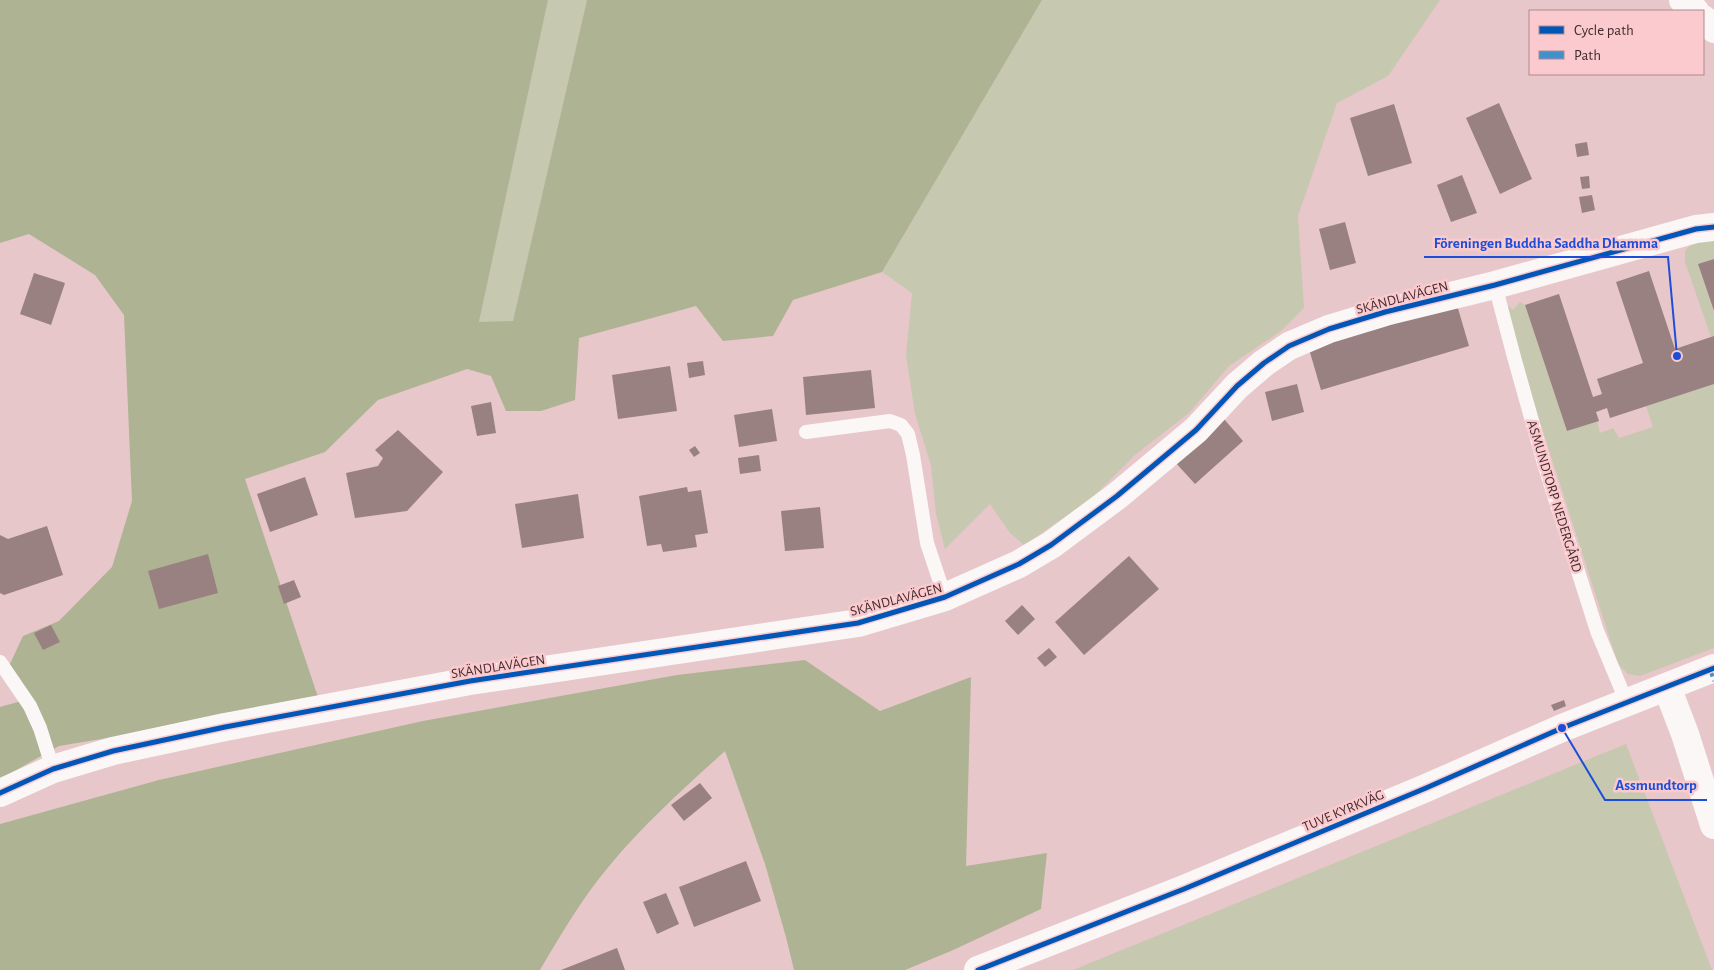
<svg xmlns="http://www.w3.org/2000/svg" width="1714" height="970" font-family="'Alegreya Sans',sans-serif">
<rect width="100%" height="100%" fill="#e7c7c9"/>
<!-- green -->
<g fill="#c7c8b0">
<polygon points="548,0 587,0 513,322 479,322"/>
<polygon points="1042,0 1440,0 1388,76 1337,103 1298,216 1304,308 1281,331 1229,366 1189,413 1136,454 1090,500 1024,545 1010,533 990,504 945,549 936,514 931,465 915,414 906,355 912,293 882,272"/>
<polygon points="1714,236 1714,259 1698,264 1714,312 1714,336 1711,337 1685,262 1685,251 1694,241"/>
<polygon points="1520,302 1525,305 1567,431 1597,421 1600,433 1613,428 1619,438 1653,427 1646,406 1714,384 1714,648 1640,676 1628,674 1618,664 1528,385 1507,307 1509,306 1513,310"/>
<polygon points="1626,744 1712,970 1073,970"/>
</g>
<!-- forest -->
<g fill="#aeb394">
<polygon points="0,0 548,0 479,322 513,321 587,0 1042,0 882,272 793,300 773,336 723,341 696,306 579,338 575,400 541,411 506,411 491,376 467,369 378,400 325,452 245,479 320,703 59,746 0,779 0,707 25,700 9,666 23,636 59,621 112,567 132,501 124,315 95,275 29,234 0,243"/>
<path d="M805 660 880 711 971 677 966 866 1047 853 1041 909 951 951 905 970H794L786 937 765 864 725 751C685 787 644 824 610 865 583 897 561 934 540 970H0V824L159 780 423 721 677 675Z"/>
</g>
<!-- building -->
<g fill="#988180">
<polygon points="1499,103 1532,179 1500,194 1466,118"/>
<polygon points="1394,104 1412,163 1368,176 1350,118"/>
<polygon points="1587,142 1589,155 1577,157 1575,144"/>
<polygon points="1462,175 1477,213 1451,222 1437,185"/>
<polygon points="1589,176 1590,188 1582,189 1580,177"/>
<polygon points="1592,195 1595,210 1582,213 1579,197"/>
<polygon points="1345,222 1356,263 1330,270 1319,229"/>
<polygon points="1714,259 1714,311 1698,264"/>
<polygon points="1649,271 1675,349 1714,336 1714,384 1610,418 1607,408 1596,412 1599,421 1567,431 1525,305 1559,294 1593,397 1602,394 1597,379 1643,363 1616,282"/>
<polygon points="34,273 65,283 51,325 20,314"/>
<polygon points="1457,305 1469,346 1321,390 1309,349"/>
<polygon points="703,361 705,375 689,378 687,363"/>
<polygon points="670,366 677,411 618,419 612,375"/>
<polygon points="871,370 875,408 806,415 803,377"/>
<polygon points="1297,384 1304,412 1272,421 1265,392"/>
<polygon points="491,402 496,433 477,436 471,406"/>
<polygon points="772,409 777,441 739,447 734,415"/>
<polygon points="1224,419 1243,441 1195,484 1175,462"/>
<polygon points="398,430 443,472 407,511 355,518 346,473 378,466 383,458 375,450"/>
<polygon points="695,446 700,453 694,457 689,450"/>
<polygon points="759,455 761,471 740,474 738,458"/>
<polygon points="305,477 318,515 270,532 257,494"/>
<polygon points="687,487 688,492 701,490 708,533 695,535 697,547 663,552 661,544 647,546 639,496"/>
<polygon points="578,494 584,538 522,548 515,504"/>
<polygon points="820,507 824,548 785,551 781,511"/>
<polygon points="47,526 63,575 4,595 0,593 0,535 8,539"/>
<polygon points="208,554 218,593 159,609 148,571"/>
<polygon points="1129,556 1159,589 1084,655 1055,622"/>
<polygon points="294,580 301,597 284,604 278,586"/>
<polygon points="1022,605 1035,619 1018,635 1005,621"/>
<polygon points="51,625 60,642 43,650 34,633"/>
<polygon points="1049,648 1057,657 1045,667 1037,658"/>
<polygon points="1564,700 1566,706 1554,711 1551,705"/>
<polygon points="700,783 712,798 684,821 671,805"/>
<polygon points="746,861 761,901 694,927 679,887"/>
<polygon points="666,893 679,924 657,934 643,902"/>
<polygon points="617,948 625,970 561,970"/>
</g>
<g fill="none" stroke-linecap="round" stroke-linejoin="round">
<!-- lane -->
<g stroke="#fbf7f7" stroke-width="14">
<polyline points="1495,285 1514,357 1545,467 1597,631 1627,703"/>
<polyline points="806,432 890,421 901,425 908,434 913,455 927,543 945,597"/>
<polyline points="0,662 30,706 40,728 53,769"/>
</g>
<!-- street -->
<g stroke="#fbf7f7" stroke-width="28">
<polyline points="1683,0 1695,11"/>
<polyline points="1703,19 1714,29"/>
<polyline points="1667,687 1685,734 1714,825"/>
<polyline points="0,793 53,769 113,751 225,727 470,681 858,623 945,597 1019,564 1051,545 1117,496 1196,430 1237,386 1264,363 1289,346 1329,329 1385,312 1495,285 1696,229 1714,227"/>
<polyline points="978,970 1184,889 1426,788 1562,728 1714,668"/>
</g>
<!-- quiet -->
<polyline stroke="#4090cd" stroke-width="4" stroke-dasharray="8 4" stroke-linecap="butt" points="1710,669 1714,681"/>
<!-- cycleway casing -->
<g stroke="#facace" stroke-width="8">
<g id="cycleway">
<polyline points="0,793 53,769 113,751 225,727 470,681 858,623 945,597 1019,564 1051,545 1117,496 1196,430 1237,386 1264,363 1289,346 1329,329 1385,312 1495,285 1696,229 1714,227"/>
<polyline points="978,970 1184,889 1426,788 1562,728 1714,668"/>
</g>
</g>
<!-- cycleway -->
<use href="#cycleway" stroke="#0057b8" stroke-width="5"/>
</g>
<g text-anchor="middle" stroke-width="5" stroke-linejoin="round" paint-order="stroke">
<!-- street labels -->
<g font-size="14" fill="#422b2d" stroke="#facace">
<text transform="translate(1402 297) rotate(-15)" y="5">SKÄNDLAVÄGEN</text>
<text transform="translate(1555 496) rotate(73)" y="5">ASMUNDTORP NEDERGÅRD</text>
<text transform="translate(896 599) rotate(-15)" y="5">SKÄNDLAVÄGEN</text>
<text transform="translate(498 666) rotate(-9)" y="5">SKÄNDLAVÄGEN</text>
<text transform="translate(1343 810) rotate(-23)" y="5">TUVE KYRKVÄG</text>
</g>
</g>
<!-- callouts -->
<path fill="none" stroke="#1d4ed8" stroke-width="2" d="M1677 356L1668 257H1424M1562 728L1605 800H1707"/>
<g fill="#1d4ed8" stroke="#facace" stroke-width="2">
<circle cx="1677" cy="356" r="5"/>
<circle cx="1562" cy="728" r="5"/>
</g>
<g font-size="15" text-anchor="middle" font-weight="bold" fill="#1d4ed8" stroke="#facace" stroke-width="5" stroke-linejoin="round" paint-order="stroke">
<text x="1546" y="248">Föreningen Buddha Saddha Dhamma</text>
<text x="1656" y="790">Assmundtorp</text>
</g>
<!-- legend -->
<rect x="1529" y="10" width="175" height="65" fill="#facace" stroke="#b08a8e"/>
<rect x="1539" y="26" width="25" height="8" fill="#0057b8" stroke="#b08a8e"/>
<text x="1574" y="35" font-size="15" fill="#422b2d">Cycle path</text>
<rect x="1539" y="51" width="25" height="8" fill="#4090cd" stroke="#b08a8e"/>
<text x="1574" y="60" font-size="15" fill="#422b2d">Path</text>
</svg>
